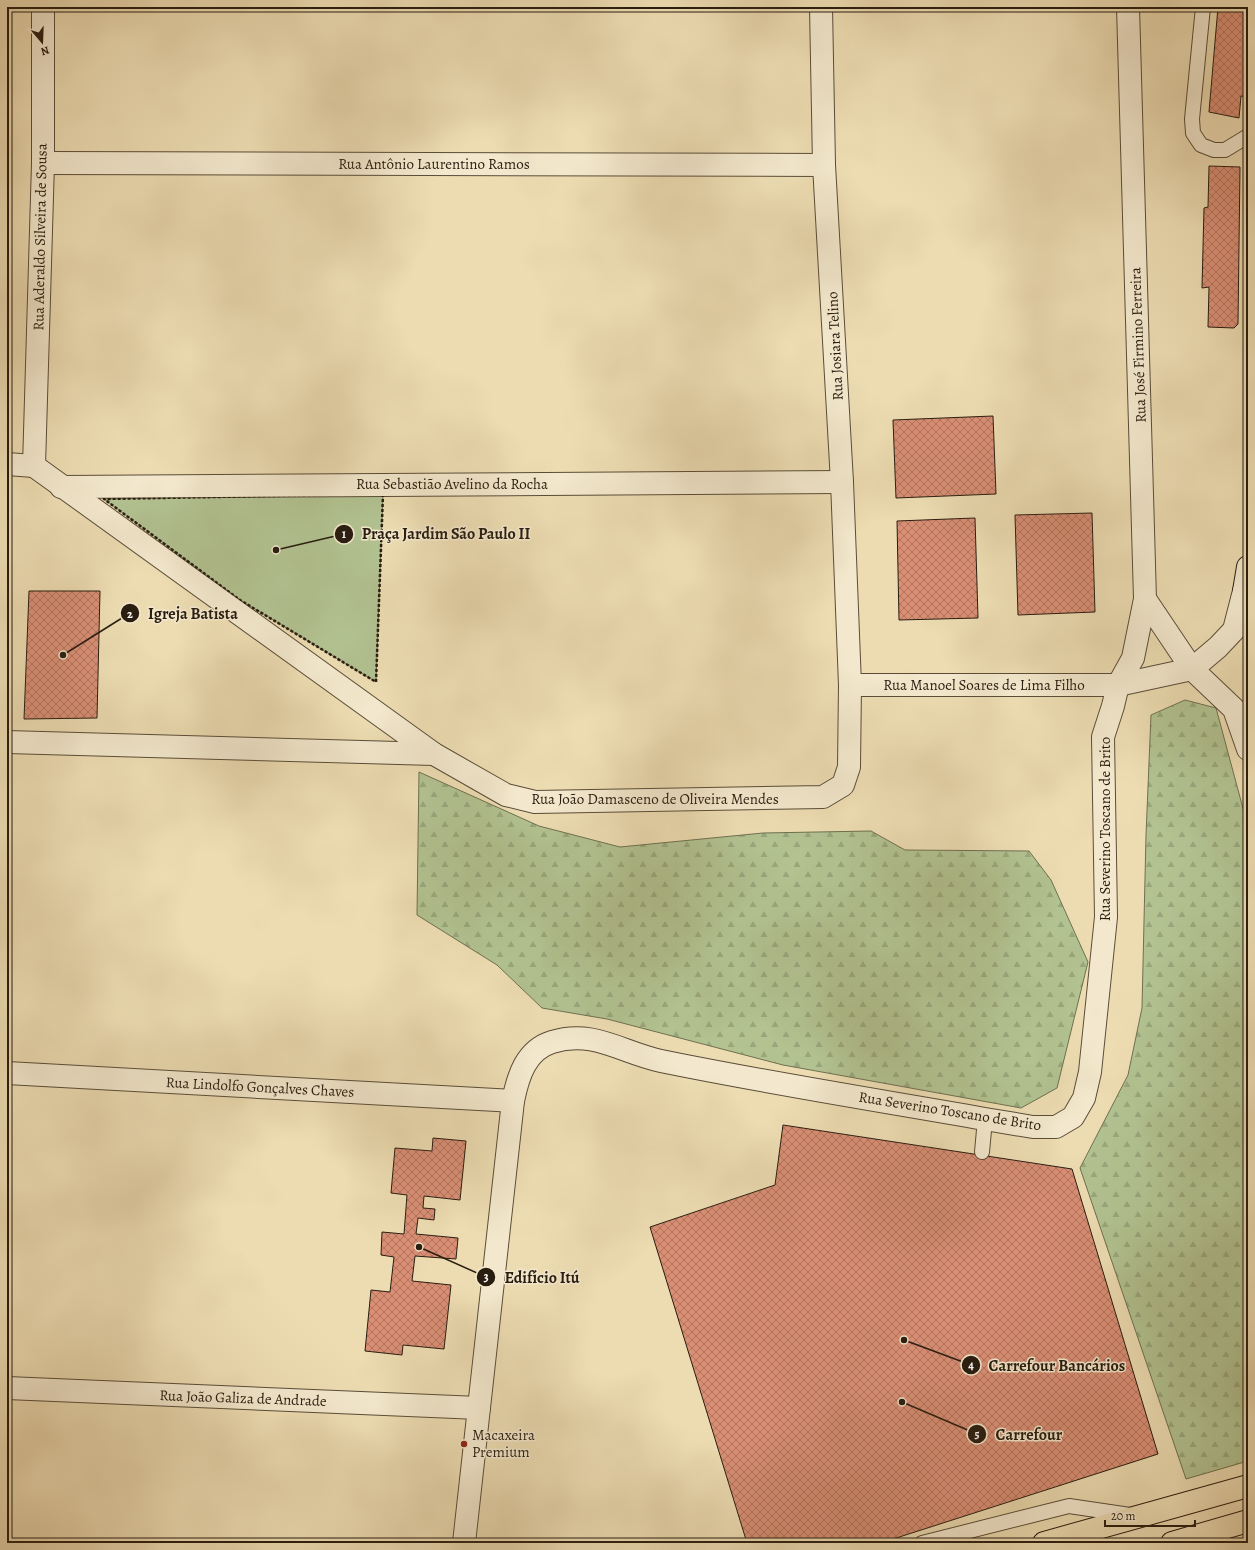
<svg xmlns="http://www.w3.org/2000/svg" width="1255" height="1550" font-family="Alegreya,serif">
<defs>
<pattern id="forest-firs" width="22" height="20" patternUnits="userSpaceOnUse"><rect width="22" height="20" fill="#b2c291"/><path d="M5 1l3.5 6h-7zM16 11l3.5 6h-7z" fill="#99a67c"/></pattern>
<pattern id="building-cross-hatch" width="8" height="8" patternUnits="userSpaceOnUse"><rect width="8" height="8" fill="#da8f75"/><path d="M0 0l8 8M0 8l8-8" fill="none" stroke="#b1745f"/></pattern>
</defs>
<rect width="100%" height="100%" fill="#eddcb2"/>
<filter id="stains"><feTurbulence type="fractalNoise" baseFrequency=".005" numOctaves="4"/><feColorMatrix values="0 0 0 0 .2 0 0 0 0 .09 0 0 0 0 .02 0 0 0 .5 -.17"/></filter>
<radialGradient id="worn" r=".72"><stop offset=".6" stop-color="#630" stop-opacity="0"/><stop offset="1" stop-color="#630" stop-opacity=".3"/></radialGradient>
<!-- forest -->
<g fill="url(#forest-firs)" stroke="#6e7050">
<polygon points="1185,700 1216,708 1248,827 1248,1461 1186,1479 1080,1168 1128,1075 1142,1008 1146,835 1151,715"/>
<polygon points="419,772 539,826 620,847 763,833 871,831 905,850 1029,851 1051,880 1088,962 1057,1088 1021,1108 783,1065 607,1019 542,1008 497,965 417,915"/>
</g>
<!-- green -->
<polygon fill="#b2c291" stroke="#6e7050" points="383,494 376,682 240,600 104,499"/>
<!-- building -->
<g fill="url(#building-cross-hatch)" stroke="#291d10">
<polygon points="1218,7 1248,7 1248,97 1241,96 1239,118 1209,112"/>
<polygon points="1209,166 1240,167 1238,324 1234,328 1208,327 1209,287 1202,288 1204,208 1208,207"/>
<polygon points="993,416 996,494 896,498 893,420"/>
<polygon points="1092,513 1095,612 1018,615 1015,515"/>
<polygon points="975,518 978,618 899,620 897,521"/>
<polygon points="29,591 100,591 97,718 24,719"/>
<polygon points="783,1125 1072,1169 1158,1454 890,1540 875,1543 747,1543 650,1227 775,1185"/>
<polygon points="433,1138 466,1141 460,1200 424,1196 423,1208 435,1209 434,1220 418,1218 416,1234 458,1238 456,1259 415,1256 412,1281 451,1285 444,1349 403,1345 402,1355 365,1351 371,1290 390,1292 394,1257 381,1255 382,1232 404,1234 407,1195 391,1193 395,1148 432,1151"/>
</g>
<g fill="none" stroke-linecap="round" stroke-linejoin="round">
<!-- service casing -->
<g stroke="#5a4d38" stroke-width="16">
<g id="service">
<polyline points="1203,7 1192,119 1193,133 1201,145 1214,150 1225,150 1248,136"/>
<polyline points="982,1152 985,1119"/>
<polyline points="922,1543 1069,1506 1130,1515"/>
</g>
</g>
<!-- minor casing -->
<g stroke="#5a4d38" stroke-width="24">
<g id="minor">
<polyline points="43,163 824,165"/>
<polyline points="61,487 842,482"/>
<polyline points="7,1388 479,1408"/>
<polyline points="464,1543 513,1101"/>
</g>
</g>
<!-- tertiary casing -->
<g stroke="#5a4d38" stroke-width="24">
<g id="tertiary">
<polyline points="1128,7 1145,599 1192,669 1234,709 1248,749"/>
<polyline points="7,464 34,466"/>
<polyline points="34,466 434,754 506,795 535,802 823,797 843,785 849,767 850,685 842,482 824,165 821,7"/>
<polyline points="34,466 43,163 43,7"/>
<polyline points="850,685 1118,685 1192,669 1218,647 1234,630 1244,591"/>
<polyline points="7,742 434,754"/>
<path d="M7 1073 513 1101C518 1076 526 1050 552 1042 594 1029 622 1053 661 1061 768 1083 877 1100 985 1119L1033 1127H1056L1073 1117 1084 1098 1090 1072 1106 917 1103 737 1113 706 1118 685 1133 658 1145 599"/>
</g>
</g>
<!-- secondary casing -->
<g stroke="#291d10" stroke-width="24">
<polyline id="secondary" points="1248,567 1244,591 1248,610"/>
</g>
<!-- primary casing -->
<g stroke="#291d10" stroke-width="24">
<g id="primary">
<polyline points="1044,1543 1248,1486"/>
<polyline points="1172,1543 1248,1521"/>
</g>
</g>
<!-- path -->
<polygon stroke="#291d10" stroke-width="2.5" stroke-dasharray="3 2" stroke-linecap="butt" points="383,494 376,682 240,600 104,499"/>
<!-- service -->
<use href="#service" stroke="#f3e8cd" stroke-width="14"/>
<!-- minor -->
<use href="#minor" stroke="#f3e8cd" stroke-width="22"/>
<!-- tertiary -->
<use href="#tertiary" stroke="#f3e8cd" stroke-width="22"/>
<!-- secondary -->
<use href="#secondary" stroke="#f3e8cd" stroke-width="22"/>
<!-- primary -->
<use href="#primary" stroke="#eddcb2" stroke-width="22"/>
</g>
<!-- markers -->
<circle fill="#8f2418" stroke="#f3e8cd" stroke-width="1.5" cx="464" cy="1444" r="4"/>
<g text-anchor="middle" stroke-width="3" stroke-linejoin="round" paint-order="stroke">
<!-- street labels -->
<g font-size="15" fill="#291d10" stroke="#f3e8cd">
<text x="434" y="169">Rua Antônio Laurentino Ramos</text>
<text transform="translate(40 237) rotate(-89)" y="5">Rua Aderaldo Silveira de Sousa</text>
<text transform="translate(1138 345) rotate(-92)" y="5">Rua José Firmino Ferreira</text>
<text transform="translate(835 346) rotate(-93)" y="5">Rua Josiara Telino</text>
<text x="452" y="489">Rua Sebastião Avelino da Rocha</text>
<text x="984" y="690">Rua Manoel Soares de Lima Filho</text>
<text x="655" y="804">Rua João Damasceno de Oliveira Mendes</text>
<text transform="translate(1105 829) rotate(-90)" y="5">Rua Severino Toscano de Brito</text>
<text transform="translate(260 1087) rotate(3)" y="5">Rua Lindolfo Gonçalves Chaves</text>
<text transform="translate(950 1111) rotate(9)" y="5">Rua Severino Toscano de Brito</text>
<text transform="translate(243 1398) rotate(2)" y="5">Rua João Galiza de Andrade</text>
</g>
<!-- poi labels -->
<g font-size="15" fill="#291d10" stroke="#f3e8cd" text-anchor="start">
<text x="472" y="1440">Macaxeira<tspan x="472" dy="17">Premium</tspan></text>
</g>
</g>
<!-- callouts -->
<path fill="none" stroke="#291d10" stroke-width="1.5" d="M276 550L344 534M63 655L130 613M419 1247L486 1277M904 1340L971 1365M902 1402L977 1434"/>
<g fill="#291d10" stroke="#f3e8cd" stroke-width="1.5">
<circle cx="276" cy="550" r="4"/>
<circle cx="63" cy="655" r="4"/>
<circle cx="419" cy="1247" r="4"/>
<circle cx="904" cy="1340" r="4"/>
<circle cx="902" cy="1402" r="4"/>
<circle cx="344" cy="534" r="10"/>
<circle cx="130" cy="613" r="10"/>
<circle cx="486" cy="1277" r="10"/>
<circle cx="971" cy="1365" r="10"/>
<circle cx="977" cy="1434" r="10"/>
</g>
<g font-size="12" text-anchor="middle" font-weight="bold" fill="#fff">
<text x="344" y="538">1</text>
<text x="130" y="618">2</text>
<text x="486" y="1281">3</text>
<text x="971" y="1369">4</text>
<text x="977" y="1438">5</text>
</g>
<g font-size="16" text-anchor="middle" font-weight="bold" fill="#291d10" stroke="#f3e8cd" stroke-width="3" stroke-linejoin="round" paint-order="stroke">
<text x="446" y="539">Praça Jardim São Paulo II</text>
<text x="193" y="619">Igreja Batista</text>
<text x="542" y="1283">Edifício Itú</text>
<text x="1057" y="1371">Carrefour Bancários</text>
<text x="1029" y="1440">Carrefour</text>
</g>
<!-- margin -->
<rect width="1255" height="1550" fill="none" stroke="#eddcb2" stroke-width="24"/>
<rect x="8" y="8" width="1239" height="1534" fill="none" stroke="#291d10" stroke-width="2"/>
<rect x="12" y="12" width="1231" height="1526" fill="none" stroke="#291d10"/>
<!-- north arrow -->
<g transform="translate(42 42) rotate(161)" stroke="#f3e8cd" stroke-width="3" paint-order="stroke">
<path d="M0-3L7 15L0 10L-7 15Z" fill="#291d10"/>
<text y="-6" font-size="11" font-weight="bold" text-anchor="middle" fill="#291d10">N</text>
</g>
<!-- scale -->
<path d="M1105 1520v6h90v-6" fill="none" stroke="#291d10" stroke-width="2"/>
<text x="1111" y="1520" font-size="12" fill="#291d10" stroke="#f3e8cd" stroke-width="3" paint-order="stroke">20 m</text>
<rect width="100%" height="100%" filter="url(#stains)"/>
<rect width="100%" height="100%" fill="url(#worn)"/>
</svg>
